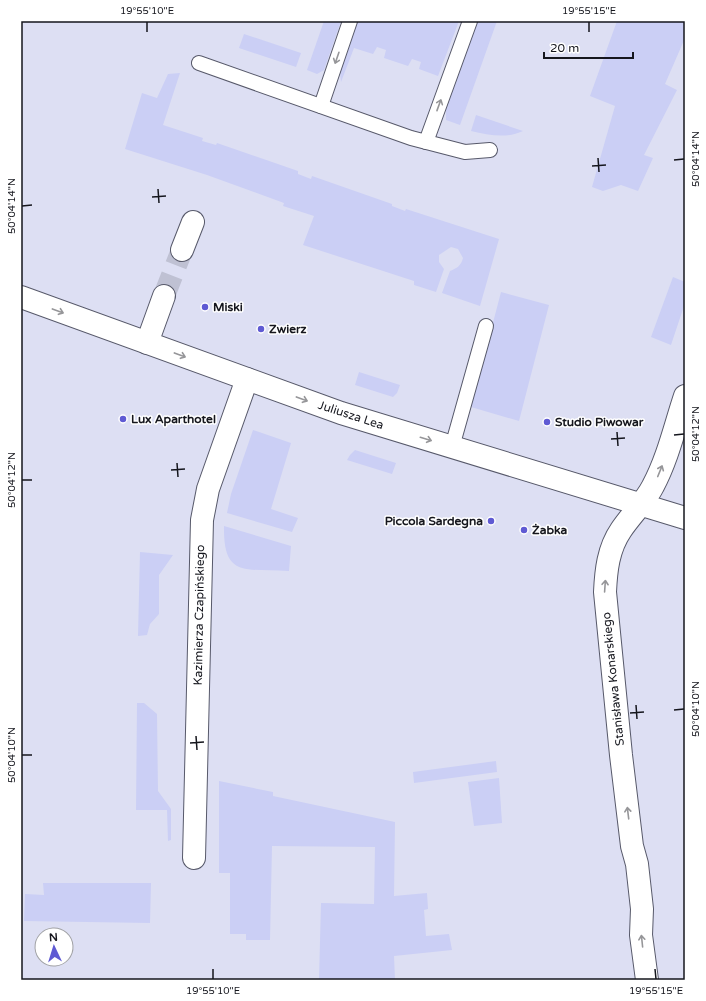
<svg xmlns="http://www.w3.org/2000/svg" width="706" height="1001" font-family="'Varela Round',sans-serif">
<rect width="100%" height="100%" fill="#dddff3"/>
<!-- green -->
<g fill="#cbcff5">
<polygon points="324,21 341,21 324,70 317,74 307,70"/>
<polygon points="358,21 459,21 438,76 419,69 421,62 412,59 408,66 384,58 386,50 377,47 373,54 354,48 341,82 340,73"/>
<polygon points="477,21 497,21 460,125 446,120 446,107"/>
<polygon points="617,21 685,21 685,38 665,84 677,90 644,155 653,158 638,191 621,185 603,191 592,187 615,106 590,96"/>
<polygon points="244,34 301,53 296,67 239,48"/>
<path d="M180 73 163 125 203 138 202 141 216 145 217 143 298 171V174L311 179 312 176 392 204V206L405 211 406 209 499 239 480 306 442 293 450 271C457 268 461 266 463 258L458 249 451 247 439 255V262L444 269 436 292 414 285V281L303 245 314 216 283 206 284 203 207 175 125 149 142 93 157 98 168 74Z"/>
<path d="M476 115 523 131C506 139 489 135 471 131Z"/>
<polygon points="673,277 685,282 685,303 671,345 651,337"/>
<polygon points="501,292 549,305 519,421 471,407"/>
<polygon points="359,372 400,385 397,393 393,397 355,385"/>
<polygon points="253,430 291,443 271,509 298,518 292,532 227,513 231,494"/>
<polygon points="355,450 396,463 392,474 347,460 350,455"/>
<path d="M224 526 291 546 289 571C246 568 223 579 224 526Z"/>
<polygon points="140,552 173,555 159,575 159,614 150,624 147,635 138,636"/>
<polygon points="137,703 144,703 157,714 158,791 171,809 171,840 168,841 167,810 136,810"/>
<polygon points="496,761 497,772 414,783 413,772"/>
<polygon points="499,778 502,823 474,826 468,782"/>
<polygon points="219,781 273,792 273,796 395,822 394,896 427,893 428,909 424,910 426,936 449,934 452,950 394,956 395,980 319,980 321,903 374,904 375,847 272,846 270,940 246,940 246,934 230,934 230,873 219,873"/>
<polygon points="43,883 151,883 150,923 24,921 25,894 44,895"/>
</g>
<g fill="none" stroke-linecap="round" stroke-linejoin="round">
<!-- minor-tunnel -->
<polyline stroke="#bfc1d3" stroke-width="22" stroke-dasharray="22 11" stroke-linecap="butt" points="164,296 182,250"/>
<!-- service casing -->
<g stroke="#57596a" stroke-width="16">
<g id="service">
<polyline points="199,63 411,138 465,152 490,150"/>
<polyline points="321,106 350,21"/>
<polyline points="426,142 470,21"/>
<polyline points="452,447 486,326"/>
</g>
</g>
<!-- minor casing -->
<g stroke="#57596a" stroke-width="24">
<g id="minor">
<polyline points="182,250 193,222"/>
<polyline points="21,297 341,413 685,518"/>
<polyline points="147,343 164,296"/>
<polyline points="194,858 202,520 208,489 247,379"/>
<path d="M647 980 641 935 642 909 637 864 632 846 621 755 605 592C606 571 608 549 621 530 631 515 645 502 653 486 668 458 675 426 685 396"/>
</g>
</g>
<!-- service -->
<use href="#service" stroke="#fff" stroke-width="14"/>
<!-- minor -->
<use href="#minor" stroke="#fff" stroke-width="22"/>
</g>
<!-- one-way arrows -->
<defs><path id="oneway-shaft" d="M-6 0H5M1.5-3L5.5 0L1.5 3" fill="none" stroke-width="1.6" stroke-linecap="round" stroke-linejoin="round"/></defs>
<g stroke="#969699">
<use href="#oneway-shaft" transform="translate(337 58) rotate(109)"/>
<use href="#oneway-shaft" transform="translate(439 105) rotate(-70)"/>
<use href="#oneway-shaft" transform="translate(58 311) rotate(20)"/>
<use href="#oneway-shaft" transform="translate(180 355) rotate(20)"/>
<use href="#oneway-shaft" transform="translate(302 399) rotate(20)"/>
<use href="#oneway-shaft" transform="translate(426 439) rotate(17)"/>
<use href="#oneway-shaft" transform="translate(660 471) rotate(-68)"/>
<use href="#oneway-shaft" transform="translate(605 586) rotate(-86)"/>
<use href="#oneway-shaft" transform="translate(628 813) rotate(-97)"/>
<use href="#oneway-shaft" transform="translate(642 941) rotate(-96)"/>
</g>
<!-- ticks -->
<path fill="none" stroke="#15161d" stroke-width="1.5" d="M147 22V32M589 22V32M598 158 599 172M674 160 684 159M592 166 606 165M158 189 159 203M152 197 166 196M22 206 32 205M617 432 618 446M674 435 684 434M611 439 625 438M177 463 178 477M171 470 185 469M22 480H32M636 705 637 719M674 710 684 709M630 713 644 712M196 736 197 750M190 743 204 742M22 755H32M213 969V979M655 969 656 979"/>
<!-- markers -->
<g fill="#5f5ad3" stroke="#fff" stroke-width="1.5">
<circle cx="205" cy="307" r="4"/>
<circle cx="261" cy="329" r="4"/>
<circle cx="123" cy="419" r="4"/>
<circle cx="547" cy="422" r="4"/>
<circle cx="491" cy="521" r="4"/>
<circle cx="524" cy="530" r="4"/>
</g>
<g text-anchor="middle" stroke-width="3" stroke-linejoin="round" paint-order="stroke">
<!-- poi labels -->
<g font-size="12" font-weight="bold" fill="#15161d" stroke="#fff" text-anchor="start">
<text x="213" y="311">Miski</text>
<text x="269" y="333">Zwierz</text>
<text x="131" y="423">Lux Aparthotel</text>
<text x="555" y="426">Studio Piwowar</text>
<text x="483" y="525" text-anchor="end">Piccola Sardegna</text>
<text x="532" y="534">Żabka</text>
</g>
<!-- street labels -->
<g font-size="12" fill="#15161d" stroke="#fff">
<text transform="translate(351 415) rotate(18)" y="4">Juliusza Lea</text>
<text transform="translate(199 615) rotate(-89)" y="4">Kazimierza Czapińskiego</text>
<text transform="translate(613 679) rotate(-96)" y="4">Stanisława Konarskiego</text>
</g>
</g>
<!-- border -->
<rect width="706" height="1001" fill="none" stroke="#ffffff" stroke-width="44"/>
<!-- north arrow -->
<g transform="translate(54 947) rotate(356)"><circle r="19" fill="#ffffff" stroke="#a1a2a5"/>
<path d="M0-3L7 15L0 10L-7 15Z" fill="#5f5ad3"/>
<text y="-6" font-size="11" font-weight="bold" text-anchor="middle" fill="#15161d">N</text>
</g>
<!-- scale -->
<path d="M544 52v6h89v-6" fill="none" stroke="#15161d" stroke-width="2"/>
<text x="550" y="52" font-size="12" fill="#15161d" stroke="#ffffff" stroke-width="3" paint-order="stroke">20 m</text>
<rect x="22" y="22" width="662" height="957" fill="none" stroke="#15161d" stroke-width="1.5"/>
<g font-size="10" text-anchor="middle" fill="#15161d">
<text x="147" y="14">19°55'10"E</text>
<text x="589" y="14">19°55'15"E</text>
<text transform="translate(695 159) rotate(-90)" y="4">50°04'14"N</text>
<text transform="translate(11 206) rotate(-90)" y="4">50°04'14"N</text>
<text transform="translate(695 434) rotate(-90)" y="4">50°04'12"N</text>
<text transform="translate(11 480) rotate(-90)" y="4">50°04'12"N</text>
<text transform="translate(695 709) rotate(-90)" y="4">50°04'10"N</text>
<text transform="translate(11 755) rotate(-90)" y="4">50°04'10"N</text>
<text x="213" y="994">19°55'10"E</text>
<text x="656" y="994">19°55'15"E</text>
</g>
</svg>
